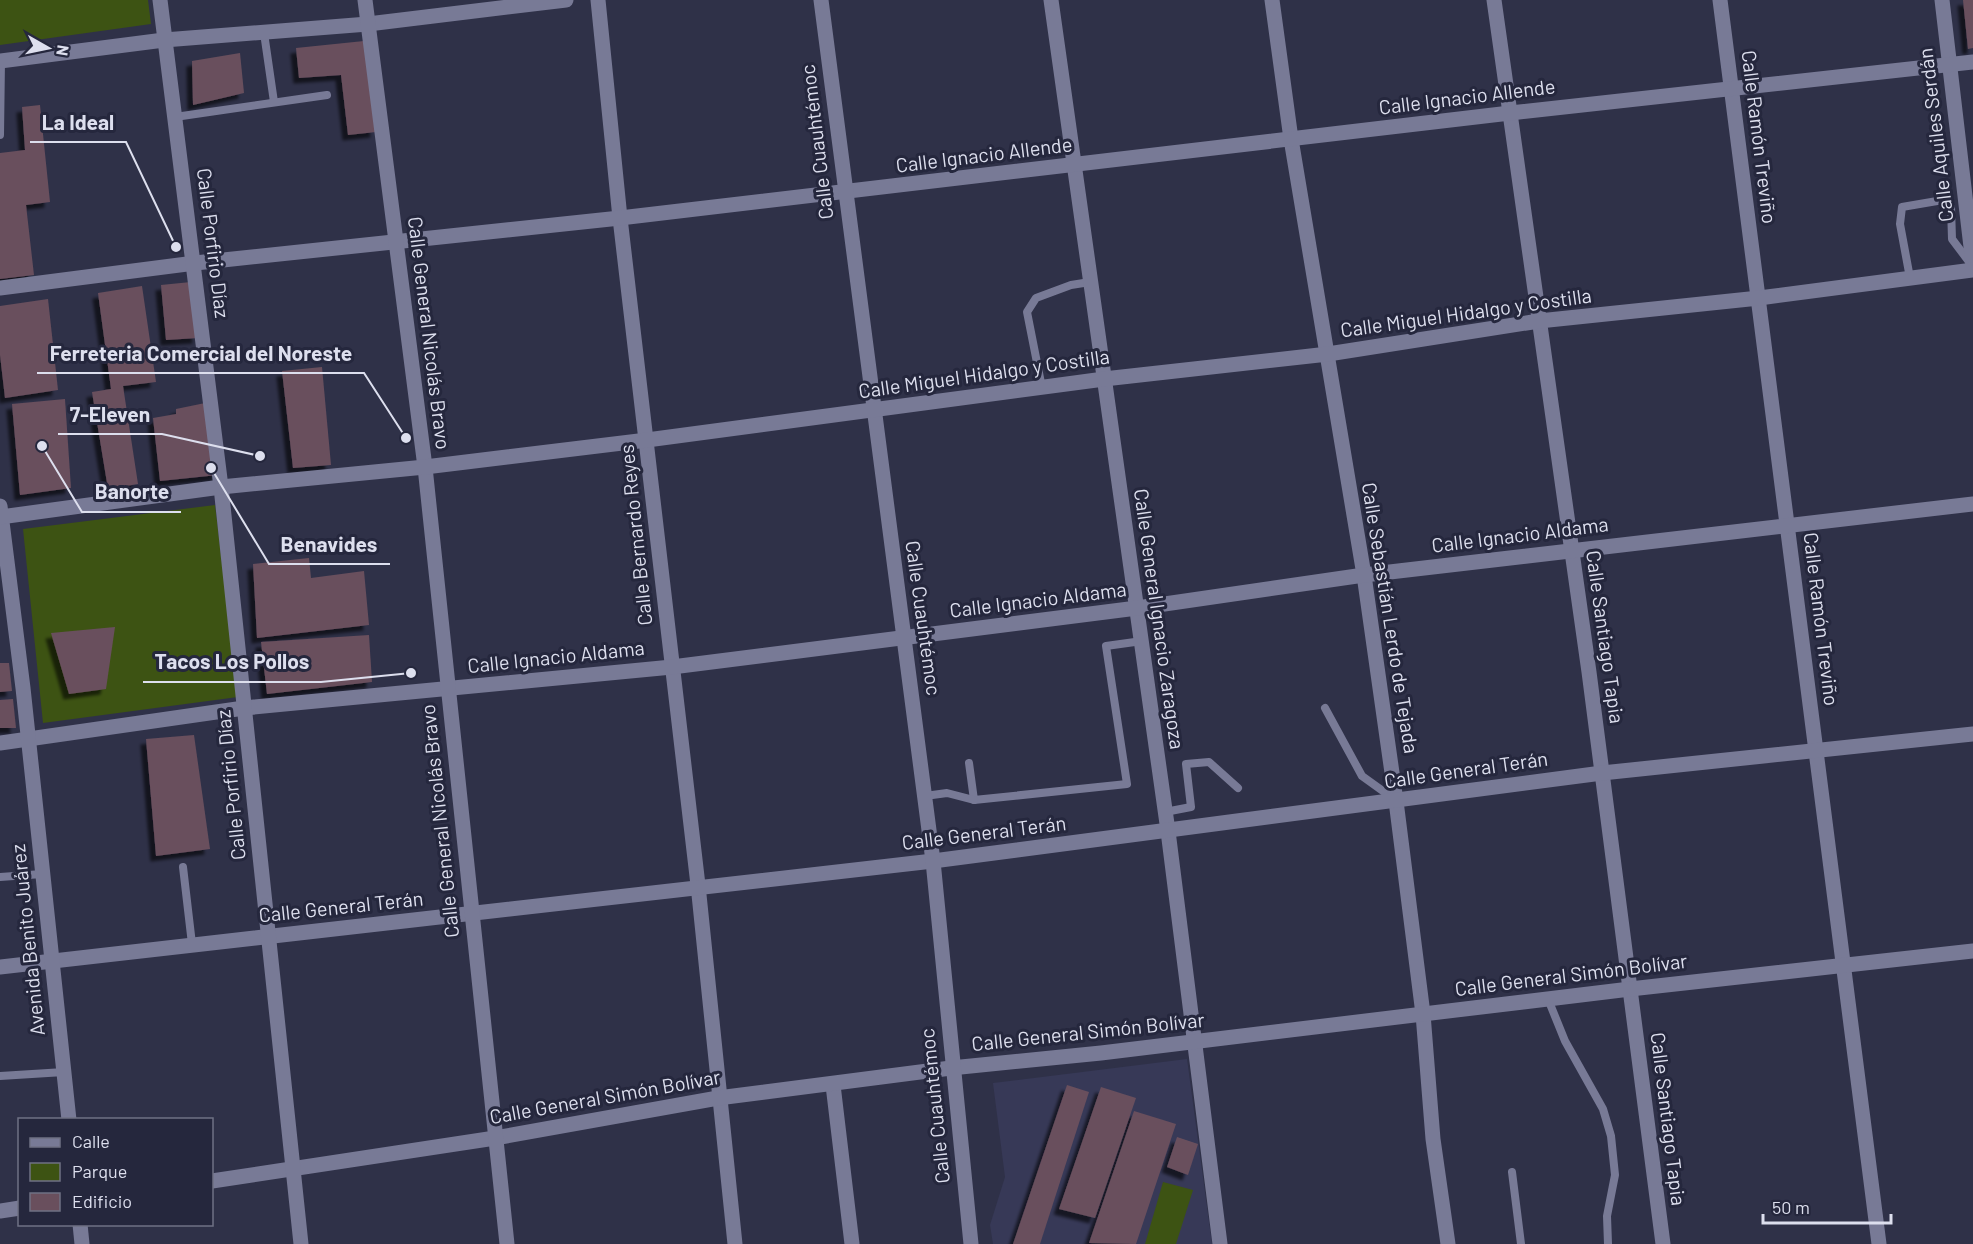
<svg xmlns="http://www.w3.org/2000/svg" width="1973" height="1244" font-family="Barlow,sans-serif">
<defs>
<filter id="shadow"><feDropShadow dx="-5.5" dy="5.5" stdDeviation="1.5" flood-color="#0009"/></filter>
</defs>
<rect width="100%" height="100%" fill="#2f3148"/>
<!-- built -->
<polygon fill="#373957" points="1187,1059 1212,1244 993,1244 990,1225 1005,1177 993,1083"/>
<!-- green -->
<g fill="#3d5313">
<polygon points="0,0 148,0 151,24 0,45"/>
<polygon points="215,505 238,697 43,723 23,529"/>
<polygon points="1163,1182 1193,1190 1176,1244 1145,1244"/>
</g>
<!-- building -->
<g fill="#694f5d" filter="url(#shadow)">
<polygon points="1963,0 1973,0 1973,48 1968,49"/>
<polygon points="364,41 376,132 348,135 341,75 299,78 296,48"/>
<polygon points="240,53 244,93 193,105 192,61"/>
<polygon points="40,105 50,202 26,205 34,275 0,279 0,153 25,150 22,107"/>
<polygon points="191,282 198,338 166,340 161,285"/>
<polygon points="142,286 156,382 123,386 138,484 108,489 92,392 111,389 98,293"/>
<polygon points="48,299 58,390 5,398 0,355 0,306"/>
<polygon points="322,367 331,465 293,468 282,371"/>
<polygon points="65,399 71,488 20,495 12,404"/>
<polygon points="210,402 218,475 160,481 153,418 176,414 176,409"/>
<polygon points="309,558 311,578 364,571 369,625 257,638 253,564"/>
<polygon points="115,627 106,689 69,694 51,633"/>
<polygon points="369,635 372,682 267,694 261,642"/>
<polygon points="0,663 9,663 12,691 0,692"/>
<polygon points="13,699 16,728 0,728 0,700"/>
<polygon points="194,735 210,849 156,856 146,739"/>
<polygon points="1067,1085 1089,1092 1040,1244 1013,1244"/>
<polygon points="1101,1087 1136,1098 1095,1218 1059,1209"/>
<polygon points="1134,1111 1176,1124 1136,1244 1089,1243"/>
<polygon points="1177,1137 1198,1144 1188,1175 1167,1167"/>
</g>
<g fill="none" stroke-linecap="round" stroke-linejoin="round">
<!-- lane -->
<g stroke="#787a96" stroke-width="8">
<polyline points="264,33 274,102"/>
<polyline points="175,117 327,95"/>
<polyline points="0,135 1,61"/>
<polyline points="1910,278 1900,224 1902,207 1943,200 1951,207 1952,239 1970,263"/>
<polyline points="1042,388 1027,312 1036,298 1071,285 1090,282"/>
<polyline points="1325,708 1362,776 1394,799"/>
<polyline points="969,763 974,800 1127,784 1106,646 1142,641"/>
<polyline points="925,796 947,793 974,800"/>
<polyline points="1165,812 1191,807 1186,764 1209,762 1238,788"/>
<polyline points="183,867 192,944"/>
<polyline points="0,877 42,874"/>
<polyline points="1548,999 1565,1041 1603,1109 1611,1136 1615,1175 1607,1216 1608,1244"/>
<polyline points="0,1076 64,1072"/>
<polyline points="1512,1172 1521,1244"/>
</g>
<!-- street -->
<g stroke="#787a96" stroke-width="15">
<polyline points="598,0 620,218 698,885 735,1244"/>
<polyline points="1051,0 1168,831 1220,1244"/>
<polyline points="1272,0 1291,139 1364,575 1396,801 1423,1014 1433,1139 1448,1244"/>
<polyline points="1494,0 1589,672 1663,1244"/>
<polyline points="1720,0 1879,1244"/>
<polyline points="1942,0 1973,264"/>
<polyline points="0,61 164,40 368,24 566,0"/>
<polyline points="0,288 195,263 620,218 1510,113 1973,62"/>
<polyline points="0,743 244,708 672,667 1137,608 1364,575 1973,504"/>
<polyline points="0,967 933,861 1602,773 1973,734"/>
<polyline points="833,1085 852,1244"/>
<polyline points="212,1181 495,1138 718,1098 951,1068 1101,1053 1630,989 1973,951"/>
<polyline points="0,1211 20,1208"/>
</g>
<!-- secondary -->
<g stroke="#787a96" stroke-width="15">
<polyline points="160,0 221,487 301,1244"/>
<polyline points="365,0 425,467 507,1244"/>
<polyline points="821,0 933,861 971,1244"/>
<polyline points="0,506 23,688 69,1120"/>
<polyline points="0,517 221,487 425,467 647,440 1104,379 1328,354 1539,321 1759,298 1973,270"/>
<polyline points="80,1224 82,1244"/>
</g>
</g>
<g text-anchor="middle" stroke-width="6" stroke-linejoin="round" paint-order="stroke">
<!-- street labels -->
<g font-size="20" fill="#dddfee" stroke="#25273d">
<text transform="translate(1467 97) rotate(-7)" y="7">Calle Ignacio Allende</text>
<text transform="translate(1936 135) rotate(-97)" y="7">Calle Aquiles Serdán</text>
<text transform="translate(1759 137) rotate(83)" y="7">Calle Ramón Treviño</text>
<text transform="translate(817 142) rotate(-97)" y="7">Calle Cuauhtémoc</text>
<text transform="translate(984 155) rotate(-7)" y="7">Calle Ignacio Allende</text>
<text transform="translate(213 243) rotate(83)" y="7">Calle Porfirio Díaz</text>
<text transform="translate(1466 313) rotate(-8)" y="7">Calle Miguel Hidalgo y Costilla</text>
<text transform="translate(429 333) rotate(83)" y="7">Calle General Nicolás Bravo</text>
<text transform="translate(984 374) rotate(-8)" y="7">Calle Miguel Hidalgo y Costilla</text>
<text transform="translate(636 535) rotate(-96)" y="7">Calle Bernardo Reyes</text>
<text transform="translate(1520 535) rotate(-7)" y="7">Calle Ignacio Aldama</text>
<text transform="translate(1038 600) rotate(-7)" y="7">Calle Ignacio Aldama</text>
<text transform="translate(923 618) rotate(82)" y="7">Calle Cuauhtémoc</text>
<text transform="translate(1390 618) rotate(81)" y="7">Calle Sebastián Lerdo de Tejada</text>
<text transform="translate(1159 619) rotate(82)" y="7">Calle General Ignacio Zaragoza</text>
<text transform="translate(1821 619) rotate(83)" y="7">Calle Ramón Treviño</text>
<text transform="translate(1605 637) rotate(82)" y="7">Calle Santiago Tapia</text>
<text transform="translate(556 657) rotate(-6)" y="7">Calle Ignacio Aldama</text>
<text transform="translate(1466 770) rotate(-8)" y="7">Calle General Terán</text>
<text transform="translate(231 785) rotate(-96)" y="7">Calle Porfirio Díaz</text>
<text transform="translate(440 821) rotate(-96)" y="7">Calle General Nicolás Bravo</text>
<text transform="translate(984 833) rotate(-7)" y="7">Calle General Terán</text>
<text transform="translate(341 907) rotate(-6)" y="7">Calle General Terán</text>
<text transform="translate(28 940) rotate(-96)" y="7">Avenida Benito Juárez</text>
<text transform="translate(1571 975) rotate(-7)" y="7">Calle General Simón Bolívar</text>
<text transform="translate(1088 1032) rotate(-6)" y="7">Calle General Simón Bolívar</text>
<text transform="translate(605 1097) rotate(-10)" y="7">Calle General Simón Bolívar</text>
<text transform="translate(935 1106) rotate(-96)" y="7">Calle Cuauhtémoc</text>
<text transform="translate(1668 1119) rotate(83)" y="7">Calle Santiago Tapia</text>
</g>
</g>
<!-- callouts -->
<path fill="none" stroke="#dddfee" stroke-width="2" d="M176 247L126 142H30M406 438L364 373H37M260 456L162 434H58M42 446L82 512H181M211 468L269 564H390M411 673L321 682H143"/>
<g fill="#dddfee" stroke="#25273d" stroke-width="2">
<circle cx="176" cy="247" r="6"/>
<circle cx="406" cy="438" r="6"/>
<circle cx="260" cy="456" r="6"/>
<circle cx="42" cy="446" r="6"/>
<circle cx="211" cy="468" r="6"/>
<circle cx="411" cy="673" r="6"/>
</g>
<g font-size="21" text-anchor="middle" font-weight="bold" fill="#dddfee" stroke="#25273d" stroke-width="6" stroke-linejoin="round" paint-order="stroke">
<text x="78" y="130">La Ideal</text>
<text x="201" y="361">Ferreteria Comercial del Noreste</text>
<text x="110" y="422">7-Eleven</text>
<text x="132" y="499">Banorte</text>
<text x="329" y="552">Benavides</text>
<text x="232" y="669">Tacos Los Pollos</text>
</g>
<!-- legend -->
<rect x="18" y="1118" width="195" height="108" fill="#25273d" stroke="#6f7184" stroke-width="1.5"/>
<rect x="30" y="1138" width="30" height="9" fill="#787a96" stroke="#6f7184" stroke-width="1.5"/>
<text x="72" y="1148" font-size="18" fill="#dddfee">Calle</text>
<rect x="30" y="1163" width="30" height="18" fill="#3d5313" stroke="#6f7184" stroke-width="1.5"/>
<text x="72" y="1178" font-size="18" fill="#dddfee">Parque</text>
<rect x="30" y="1193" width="30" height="18" fill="#694f5d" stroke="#6f7184" stroke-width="1.5"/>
<text x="72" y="1208" font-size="18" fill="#dddfee">Edificio</text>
<!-- north arrow -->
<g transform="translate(48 48) rotate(99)" stroke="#25273d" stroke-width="4.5" paint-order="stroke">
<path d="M0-4.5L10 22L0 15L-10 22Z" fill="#dddfee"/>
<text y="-9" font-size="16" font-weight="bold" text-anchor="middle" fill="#dddfee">N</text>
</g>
<!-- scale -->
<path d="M1763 1214v9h128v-9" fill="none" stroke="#dddfee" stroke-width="3"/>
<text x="1772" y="1214" font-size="18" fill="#dddfee" stroke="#25273d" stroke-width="4.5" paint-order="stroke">50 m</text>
</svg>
